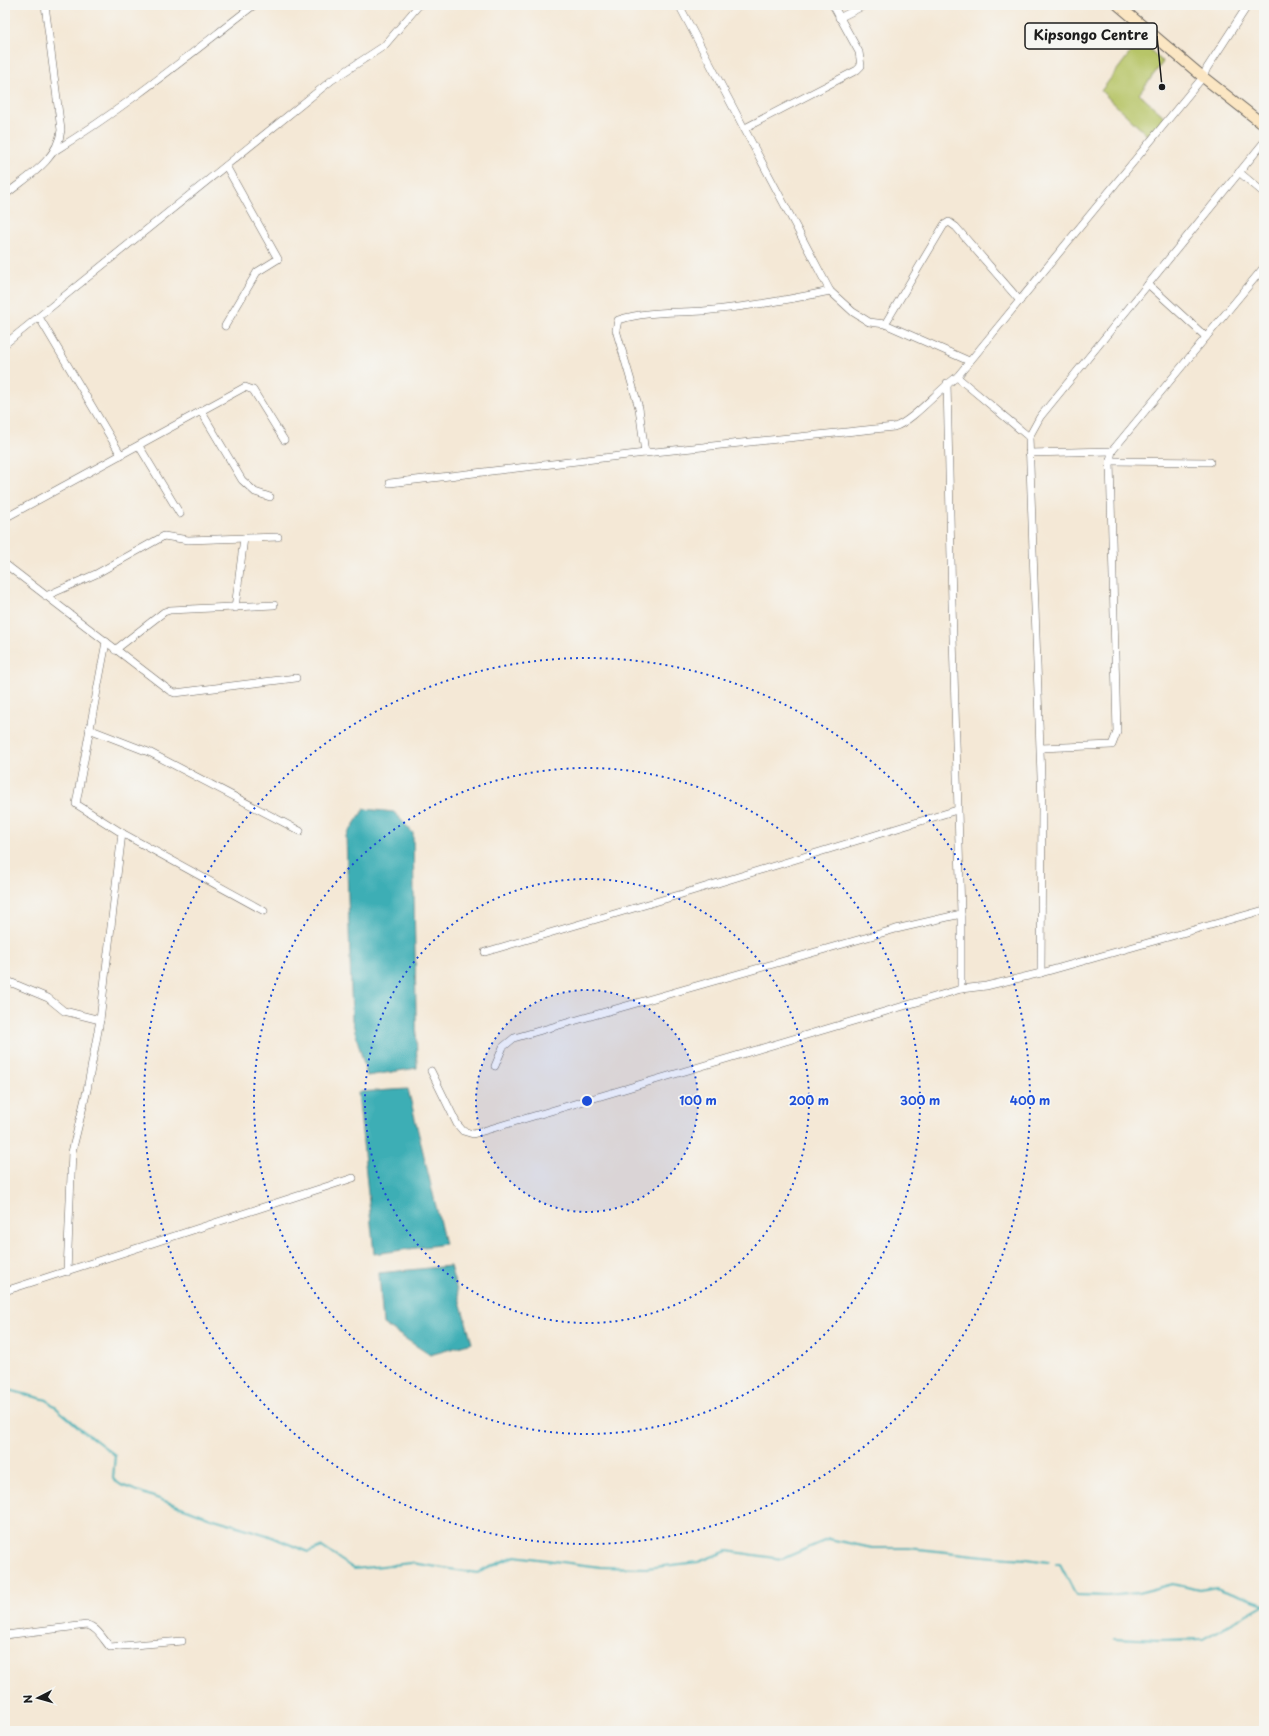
<svg xmlns="http://www.w3.org/2000/svg" width="1269" height="1736" font-family="'Playpen Sans',sans-serif">
<rect width="100%" height="100%" fill="#f6f6f2"/>
<filter id="ink" filterUnits="userSpaceOnUse"><feTurbulence type="fractalNoise" baseFrequency=".025" numOctaves="2"/><feDisplacementMap in="SourceGraphic" scale="8" xChannelSelector="R" yChannelSelector="G"/><feConvolveMatrix kernelMatrix="1 2 1 2 8 2 1 2 1" color-interpolation-filters="sRGB"/></filter>
<filter id="wash" filterUnits="userSpaceOnUse"><feTurbulence type="fractalNoise" baseFrequency=".012" numOctaves="4" result="noise"/><feDisplacementMap in="SourceGraphic" scale="16" xChannelSelector="R" yChannelSelector="G"/><feGaussianBlur stdDeviation="0.9" result="paint"/><feColorMatrix in="noise" values="0 0 0 0 0 0 0 0 0 0 0 0 0 0 0 0 0 1.4 0 .05"/><feComposite in="paint" operator="in"/></filter>
<g filter="url(#wash)">
<rect width="100%" height="100%" fill="#f4e8d6"/>
<!-- green -->
<polygon fill="#b7c567" stroke="#6a7042" points="1140,40 1163,62 1139,94 1165,117 1148,136 1101,91"/>
<!-- water -->
<g fill="#3caeb5" stroke="#2c6568">
<polygon points="364,809 394,812 413,833 417,1068 367,1076 352,1020 346,836"/>
<polygon points="408,1089 445,1244 374,1254 358,1092"/>
<polygon points="450,1266 472,1343 430,1355 383,1324 379,1273"/>
</g>
<g fill="none" stroke-linecap="round" stroke-linejoin="round">
<!-- stream -->
<g stroke="#3caeb5" stroke-width="2">
<polyline points="5,1389 47,1400 82,1430 115,1455 113,1479 121,1485 211,1518 267,1535 308,1552 322,1547 354,1569 411,1563 477,1573 515,1556 600,1567 646,1568 698,1562 727,1551 782,1559 829,1539 872,1548 908,1548 994,1557 1027,1559 1048,1562"/>
<polyline points="1056,1564 1060,1564 1076,1595 1108,1596 1138,1593 1173,1584 1200,1590 1216,1587 1264,1604"/>
<polyline points="1115,1638 1160,1640 1203,1639 1263,1605"/>
</g>
</g>
</g>
<g filter="url(#ink)">
<g fill="none" stroke-linecap="round" stroke-linejoin="round">
<!-- street casing -->
<g stroke="#68635d" stroke-width="8">
<g id="street">
<polyline points="679,5 830,291 853,312 869,322 885,324 969,361"/>
<polyline points="839,18 865,5"/>
<polyline points="745,128 857,70 861,66 859,52 833,5"/>
<path d="M56 150C126 107 189 55 254 5"/>
<polyline points="1239,172 1264,193"/>
<path d="M5 195C27 177 58 160 61 130L45 5"/>
<polyline points="1148,284 1206,337"/>
<polyline points="39,317 121,455"/>
<polyline points="885,324 944,225 949,222 956,227 1020,301"/>
<polyline points="225,326 257,272 278,259 226,166"/>
<polyline points="5,344 332,80 384,46 419,5"/>
<polyline points="957,377 1029,437"/>
<polyline points="947,383 952,603 961,914 961,989"/>
<polyline points="201,411 242,480 255,492 270,497"/>
<polyline points="139,446 180,514"/>
<path d="M645 453 639 408 616 330 618 320C647 311 673 313 703 311 746 307 788 300 830 291"/>
<polyline points="1029,453 1112,451"/>
<polyline points="1110,461 1210,462"/>
<path d="M390 483 645 453 894 427C912 422 940 388 957 377L1203 77 1207 68 1248 5"/>
<polyline points="5,518 245,387 253,390 284,440"/>
<polyline points="5,564 170,691 175,693 296,678"/>
<polyline points="46,596 96,574 164,536 188,540 278,537"/>
<polyline points="235,608 244,538"/>
<polyline points="106,642 76,804 122,833 264,911"/>
<polyline points="115,650 164,612 170,610 274,605"/>
<polyline points="89,729 151,753 300,831"/>
<polyline points="1041,748 1112,745 1117,732 1110,461 1112,451 1264,267"/>
<polyline points="485,952 682,894 957,810"/>
<polyline points="1041,973 1042,806 1029,437 1040,417 1264,142"/>
<polyline points="5,980 48,998 64,1011 100,1020"/>
<polyline points="495,1066 503,1047 514,1038 896,929 961,914"/>
<polyline points="431,1071 457,1124 463,1131 473,1134 961,989 986,986 1041,973 1264,910"/>
<polyline points="67,1272 72,1152 87,1090 100,1020 122,833"/>
<polyline points="5,1291 353,1178"/>
<path d="M5 1635 87 1625C97 1627 103 1639 110 1647L182 1641"/>
</g>
</g>
<!-- secondary casing -->
<g stroke="#68635d" stroke-width="12">
<polyline id="secondary" points="1118,5 1203,77 1264,125"/>
</g>
<!-- street -->
<use href="#street" stroke="#fff" stroke-width="7"/>
<!-- secondary -->
<use href="#secondary" stroke="#fbe6c3" stroke-width="10"/>
</g>
</g>
<!-- distance rings -->
<circle cx="587" cy="1101" r="111" fill="#1d4ed8" fill-opacity=".12"/>
<g fill="none" stroke="#1d4ed8" stroke-width="2" stroke-dasharray="2 4">
<circle cx="587" cy="1101" r="111"/>
<circle cx="587" cy="1101" r="222"/>
<circle cx="587" cy="1101" r="333"/>
<circle cx="587" cy="1101" r="443"/>
</g>
<circle cx="587" cy="1101" r="6" fill="#1d4ed8" stroke="#f6f6f2" stroke-width="2"/>
<g font-size="12" text-anchor="middle" font-weight="bold" fill="#1d4ed8" stroke="#f6f6f2" stroke-width="3.5" stroke-linejoin="round" paint-order="stroke">
<text x="698" y="1105">100 m</text>
<text x="809" y="1105">200 m</text>
<text x="920" y="1105">300 m</text>
<text x="1030" y="1105">400 m</text>
</g>
<!-- callouts -->
<path fill="none" stroke="#1c1c1c" stroke-width="1.5" d="M1162 87L1157 36"/>
<circle fill="#1c1c1c" stroke="#f6f6f2" stroke-width="1.5" cx="1162" cy="87" r="4"/>
<rect fill="#f6f6f2" stroke="#1c1c1c" stroke-width="1.5" x="1025" y="23" width="132" height="26" rx="4"/>
<g font-size="14" text-anchor="middle" font-weight="bold" fill="#1c1c1c">
<text x="1091" y="40">Kipsongo Centre</text>
</g>
<!-- margin -->
<rect width="1269" height="1736" fill="none" stroke="#f6f6f2" stroke-width="20"/>
<!-- north arrow -->
<g transform="translate(38 1698) rotate(264)" stroke="#f6f6f2" stroke-width="3" paint-order="stroke">
<path d="M0-3L7 15L0 10L-7 15Z" fill="#1c1c1c"/>
<text y="-6" font-size="11" font-weight="bold" text-anchor="middle" fill="#1c1c1c">N</text>
</g>
</svg>
